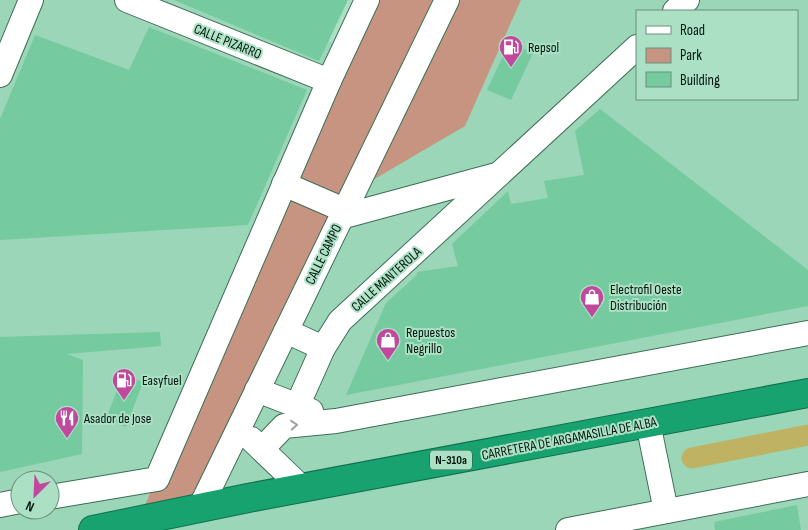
<svg xmlns="http://www.w3.org/2000/svg" width="808" height="530" font-family="'Sofia Sans Condensed',sans-serif">
<rect width="100%" height="100%" fill="#ace0c4"/>
<!-- built -->
<path fill="#9ad6b7" fill-rule="evenodd" d="M0 0H263L465 126 521 0H808V530H0ZM637 11H797V99H637ZM20 480H50V510H20Z"/>
<!-- green -->
<polygon fill="#c69481" points="367,0 521,0 465,126 354,191 200,508 138,521"/>
<g fill="none" stroke-linecap="round" stroke-linejoin="round">
<!-- canal -->
<polyline stroke="#bfb363" stroke-width="21" points="692,458 808,435"/>
</g>
<!-- building -->
<g fill="#75caa0">
<polygon points="174,0 348,0 319,61"/>
<polygon points="149,27 307,90 248,225 0,240 0,119 35,35 129,70"/>
<polygon points="509,43 533,53 511,100 487,90"/>
<polygon points="600,109 808,270 808,306 346,395 386,303 417,275 417,272 458,266 452,244 508,191 511,204 548,198 544,181 584,175 575,131"/>
<polygon points="160,332 161,346 67,354 83,360 82,454 0,472 0,337"/>
<polygon points="123,375 143,382 126,427 106,419"/>
<polygon points="797,505 801,530 715,530 714,522"/>
</g>
<g fill="none" stroke-linecap="round" stroke-linejoin="round">
<!-- minor casing -->
<g stroke="#3e6f56" stroke-width="26">
<g id="minor">
<polyline points="127,0 329,81"/>
<polyline points="675,11 687,0"/>
<polyline points="0,75 31,0"/>
<polyline points="284,184 344,210"/>
<polyline points="341,217 496,175"/>
<polyline points="286,331 323,348"/>
<polyline points="257,390 311,411"/>
<polyline points="298,404 323,348 340,321 637,47"/>
<polyline points="648,423 666,511"/>
<polyline points="251,439 302,488"/>
<polyline points="262,449 284,426 336,421 808,333"/>
<polyline points="50,497 157,479 329,81 367,0"/>
<polyline points="0,505 20,501"/>
<polyline points="200,508 447,0"/>
<polyline points="568,530 808,484"/>
</g>
</g>
<!-- highway casing -->
<g stroke="#10714d" stroke-width="30">
<polyline id="highway" points="93,530 248,498 808,393"/>
</g>
<!-- minor -->
<use href="#minor" stroke="#fff" stroke-width="24"/>
<!-- highway -->
<use href="#highway" stroke="#17a26f" stroke-width="28"/>
</g>
<!-- one-way arrows -->
<defs><path id="oneway-chevron" d="M-2-3.5L2.5 0L-2 3.5" fill="none" stroke-width="1.6" stroke-linecap="round" stroke-linejoin="round" transform="scale(1.25)"/></defs>
<use stroke="#9ba29f" href="#oneway-chevron" transform="translate(294 425) rotate(-5)"/>
<!-- icons -->
<defs>
<g id="fuel-pin" transform="scale(1.25)"><path d="M0 17L-7.5 6A9.5 9.5 0 1 1 7.5 6Z" fill="#c1499d" stroke="#ace0c4"/><path d="M-5.5-6h7V0h2V4h1.3V-2.5L3-4.5l.8-.8L6-3V5H2.5V1h-1V6h-7ZM-4.2-4.7v3.2H.2V-4.7Z" fill="#fff"/></g>
<g id="shop-pin" transform="scale(1.25)"><path d="M0 17L-7.5 6A9.5 9.5 0 1 1 7.5 6Z" fill="#c1499d" stroke="#ace0c4"/><path d="M-5-2.5h2.3a2.7 3.5 0 0 1 5.4 0H5L5.5 6h-11ZM-1.5-2.5h3a1.5 2.3 0 0 0-3 0Z" fill="#fff"/></g>
<g id="restaurant-pin" transform="scale(1.25)"><path d="M0 17L-7.5 6A9.5 9.5 0 1 1 7.5 6Z" fill="#c1499d" stroke="#ace0c4"/><path d="M-5-6h1v4h1v-4h1v4h1v-4h1v5L-1.5 .5V6h-2V.5L-5-1ZM5-6V6H3V1.5H1.5Q1.5-4 5-6Z" fill="#fff"/></g>
</defs>
<g fill-rule="evenodd">
<use href="#fuel-pin" x="511" y="47"/>
<use href="#shop-pin" x="592" y="297"/>
<use href="#shop-pin" x="388" y="340"/>
<use href="#fuel-pin" x="124" y="380"/>
<use href="#restaurant-pin" x="67" y="418"/>
</g>
<g text-anchor="middle" stroke-width="4" stroke-linejoin="round" paint-order="stroke">
<!-- shield labels -->
<rect fill="#ace0c4" stroke="#365345" stroke-width="1" x="430" y="450.5" width="42" height="19" rx="4"/>
<g font-size="12" font-weight="bold" fill="#04170e">
<text x="451" y="464">N-310a</text>
</g>
<!-- street labels -->
<g font-size="14" fill="#04170e" stroke="#ace0c4">
<text transform="translate(228 41) rotate(22)" y="5">CALLE PIZARRO</text>
<text transform="translate(323 254) rotate(-64)" y="5">CALLE CAMPO</text>
<text transform="translate(386 279) rotate(-42)" y="5">CALLE MANTEROLA</text>
<text transform="translate(569 438) rotate(-11)" y="5">CARRETERA DE ARGAMASILLA DE ALBA</text>
</g>
<!-- poi labels -->
<g font-size="14" fill="#04170e" stroke="#ace0c4" text-anchor="start">
<text x="528" y="52">Repsol</text>
<text x="610" y="294">Electrofil Oeste<tspan x="610" dy="16">Distribución</tspan></text>
<text x="406" y="337">Repuestos<tspan x="406" dy="16">Negrillo</tspan></text>
<text x="142" y="385">Easyfuel</text>
<text x="84" y="423">Asador de Jose</text>
</g>
</g>
<!-- legend -->
<rect x="636" y="10" width="162" height="90" fill="#ace0c4" stroke="#69907b"/>
<rect x="646" y="26" width="25" height="8" fill="#ffffff" stroke="#69907b"/>
<text x="680" y="35" font-size="15" fill="#04170e">Road</text>
<rect x="646" y="48" width="25" height="15" fill="#c69481" stroke="#69907b"/>
<text x="680" y="60" font-size="15" fill="#04170e">Park</text>
<rect x="646" y="72" width="25" height="15" fill="#75caa0" stroke="#69907b"/>
<text x="680" y="85" font-size="15" fill="#04170e">Building</text>
<!-- north arrow -->
<g transform="translate(35 495) rotate(204)"><circle r="24" fill="#ace0c4" stroke="#69907b"/>
<path d="M0-4L9 19L0 12L-9 19Z" fill="#c1499d"/>
<text y="-8" font-size="14" font-weight="bold" text-anchor="middle" fill="#04170e">N</text>
</g>
</svg>
